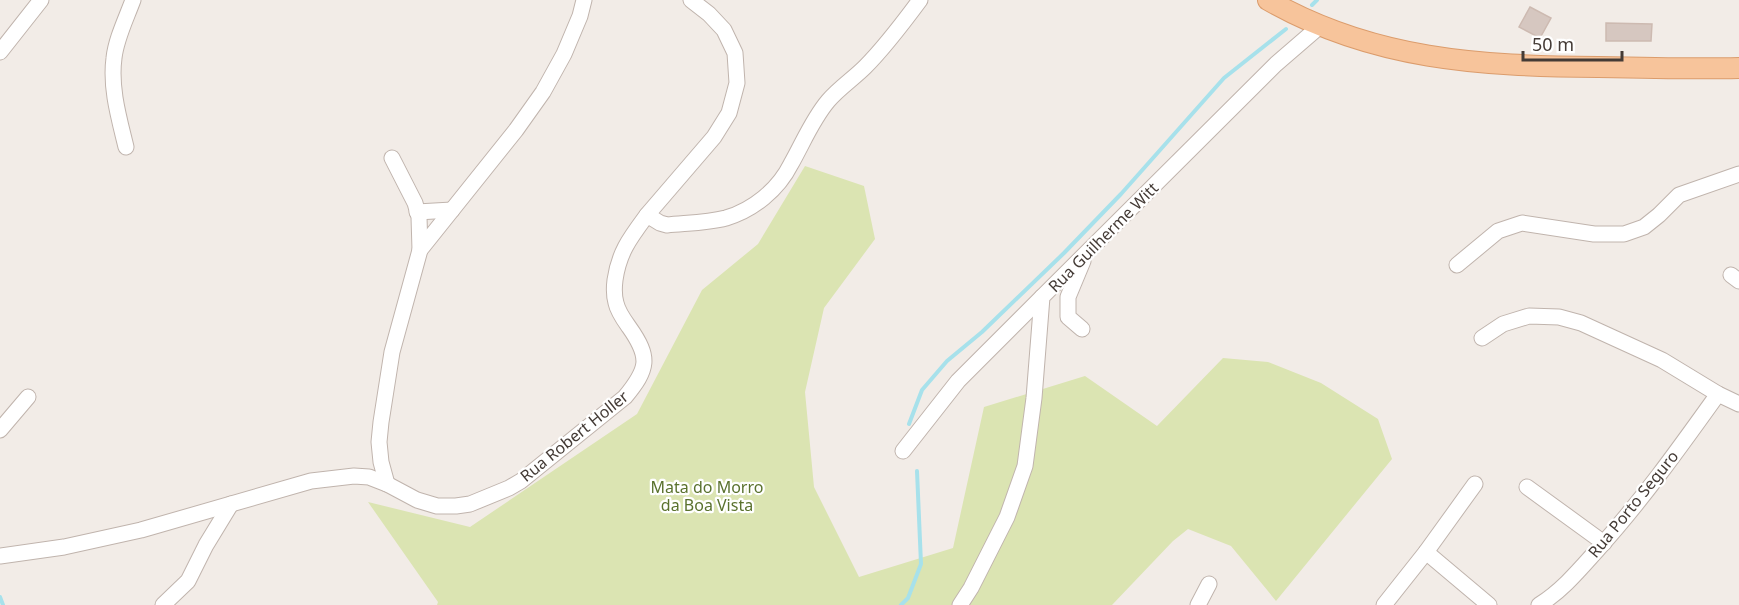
<svg xmlns="http://www.w3.org/2000/svg" width="1739" height="605" font-family="'Noto Sans',sans-serif">
<rect width="100%" height="100%" fill="#f2ece7"/>
<!-- green -->
<polygon fill="#dbe4b2" points="805,166 864,186 875,239 824,308 805,392 814,487 859,577 953,548 984,407 1085,376 1157,426 1223,358 1268,362 1321,383 1378,419 1392,459 1276,601 1231,546 1188,529 1173,541 1112,605 437,605 438,602 368,502 470,527 637,414 702,290 758,244"/>
<g fill="none" stroke-linecap="round" stroke-linejoin="round">
<!-- stream -->
<g stroke="#a7e1eb" stroke-width="4">
<polyline points="1312,5 1317,0"/>
<polyline points="909,424 922,390 947,361 982,332 1064,253 1121,194 1224,78 1286,29"/>
<polyline points="0,597 3,605"/>
<polyline points="901,605 908,598 921,564 917,471"/>
</g>
</g>
<!-- building -->
<g fill="#d6c7c0" stroke="#cdbab1" stroke-width="1.5">
<polygon points="1530,7 1551,18 1540,38 1519,27"/>
<polygon points="1606,23 1652,24 1651,41 1606,41"/>
</g>
<g fill="none" stroke-linecap="round" stroke-linejoin="round">
<!-- minor casing -->
<g stroke="#c0b4ad" stroke-width="17">
<g id="minor">
<polyline points="0,52 41,0"/>
<path d="M126 147C119 118 110 88 114 58 116 39 126 19 133 0"/>
<polyline points="392,158 415,203 419,217 420,250"/>
<polyline points="417,212 452,210"/>
<polyline points="647,215 714,137 729,113 737,83 735,53 724,30 709,14 691,0"/>
<polyline points="1457,265 1498,231 1522,223 1594,234 1624,234 1644,227 1659,215 1679,195 1739,174"/>
<polyline points="1731,275 1739,281"/>
<polyline points="1082,329 1068,317 1068,297 1083,261"/>
<polyline points="1482,338 1503,324 1529,316 1559,317 1581,323 1662,360 1718,394 1739,404"/>
<polyline points="0,430 28,397"/>
<polyline points="903,451 958,381 1042,297"/>
<polyline points="387,484 381,462 379,442 381,422 392,352 420,250 516,130 543,92 564,54 580,16 584,0"/>
<polyline points="1527,487 1604,543"/>
<polyline points="1426,552 1489,605"/>
<path d="M0 556 64 547 141 530 311 481 354 476 369 477 387 484 417 500 437 506H456L470 504 509 488 521 481 625 397C648 369 651 358 629 327 624 320 618 312 616 303 614 296 614 288 615 280 619 252 630 238 647 215L660 223 667 225C686 223 707 223 726 218 753 210 778 190 791 164 803 143 812 120 828 101 839 88 853 79 865 67 885 47 903 23 920 0"/>
<polyline points="163,605 188,581 206,545 231,504"/>
<polyline points="960,605 971,588 1007,517 1025,466 1034,398 1042,297 1276,64 1320,26"/>
<polyline points="1198,605 1209,584"/>
<polyline points="1384,605 1426,552 1475,484"/>
<path d="M1539 605C1563 590 1580 569 1599 548 1643 499 1680 447 1718 394"/>
</g>
</g>
<!-- major casing -->
<g stroke="#db9c6c" stroke-width="22">
<path id="major" d="M1268 0C1373 60 1480 66 1598 67 1645 68 1692 69 1739 68"/>
</g>
<!-- minor -->
<use href="#minor" stroke="#fff" stroke-width="15"/>
<!-- major -->
<use href="#major" stroke="#f7c49b" stroke-width="20"/>
</g>
<g text-anchor="middle" stroke-width="4.5" stroke-linejoin="round" paint-order="stroke">
<!-- street labels -->
<g font-size="16" fill="#443b36" stroke="#fff">
<text transform="translate(1103 237) rotate(-45)" y="6">Rua Guilherme Witt</text>
<text transform="translate(574 436) rotate(-39)" y="6">Rua Robert Holler</text>
<text transform="translate(1633 504) rotate(-51)" y="6">Rua Porto Seguro</text>
</g>
<!-- park labels -->
<g font-size="16" fill="#5a722e" stroke="#fff">
<text x="707" y="493">Mata do Morro<tspan x="707" dy="18">da Boa Vista</tspan></text>
</g>
</g>
<!-- scale -->
<path d="M1523 51v9h99v-9" fill="none" stroke="#443b36" stroke-width="3"/>
<text x="1532" y="51" font-size="18" fill="#443b36" stroke="#ffffff" stroke-width="4.5" paint-order="stroke">50 m</text>
</svg>
